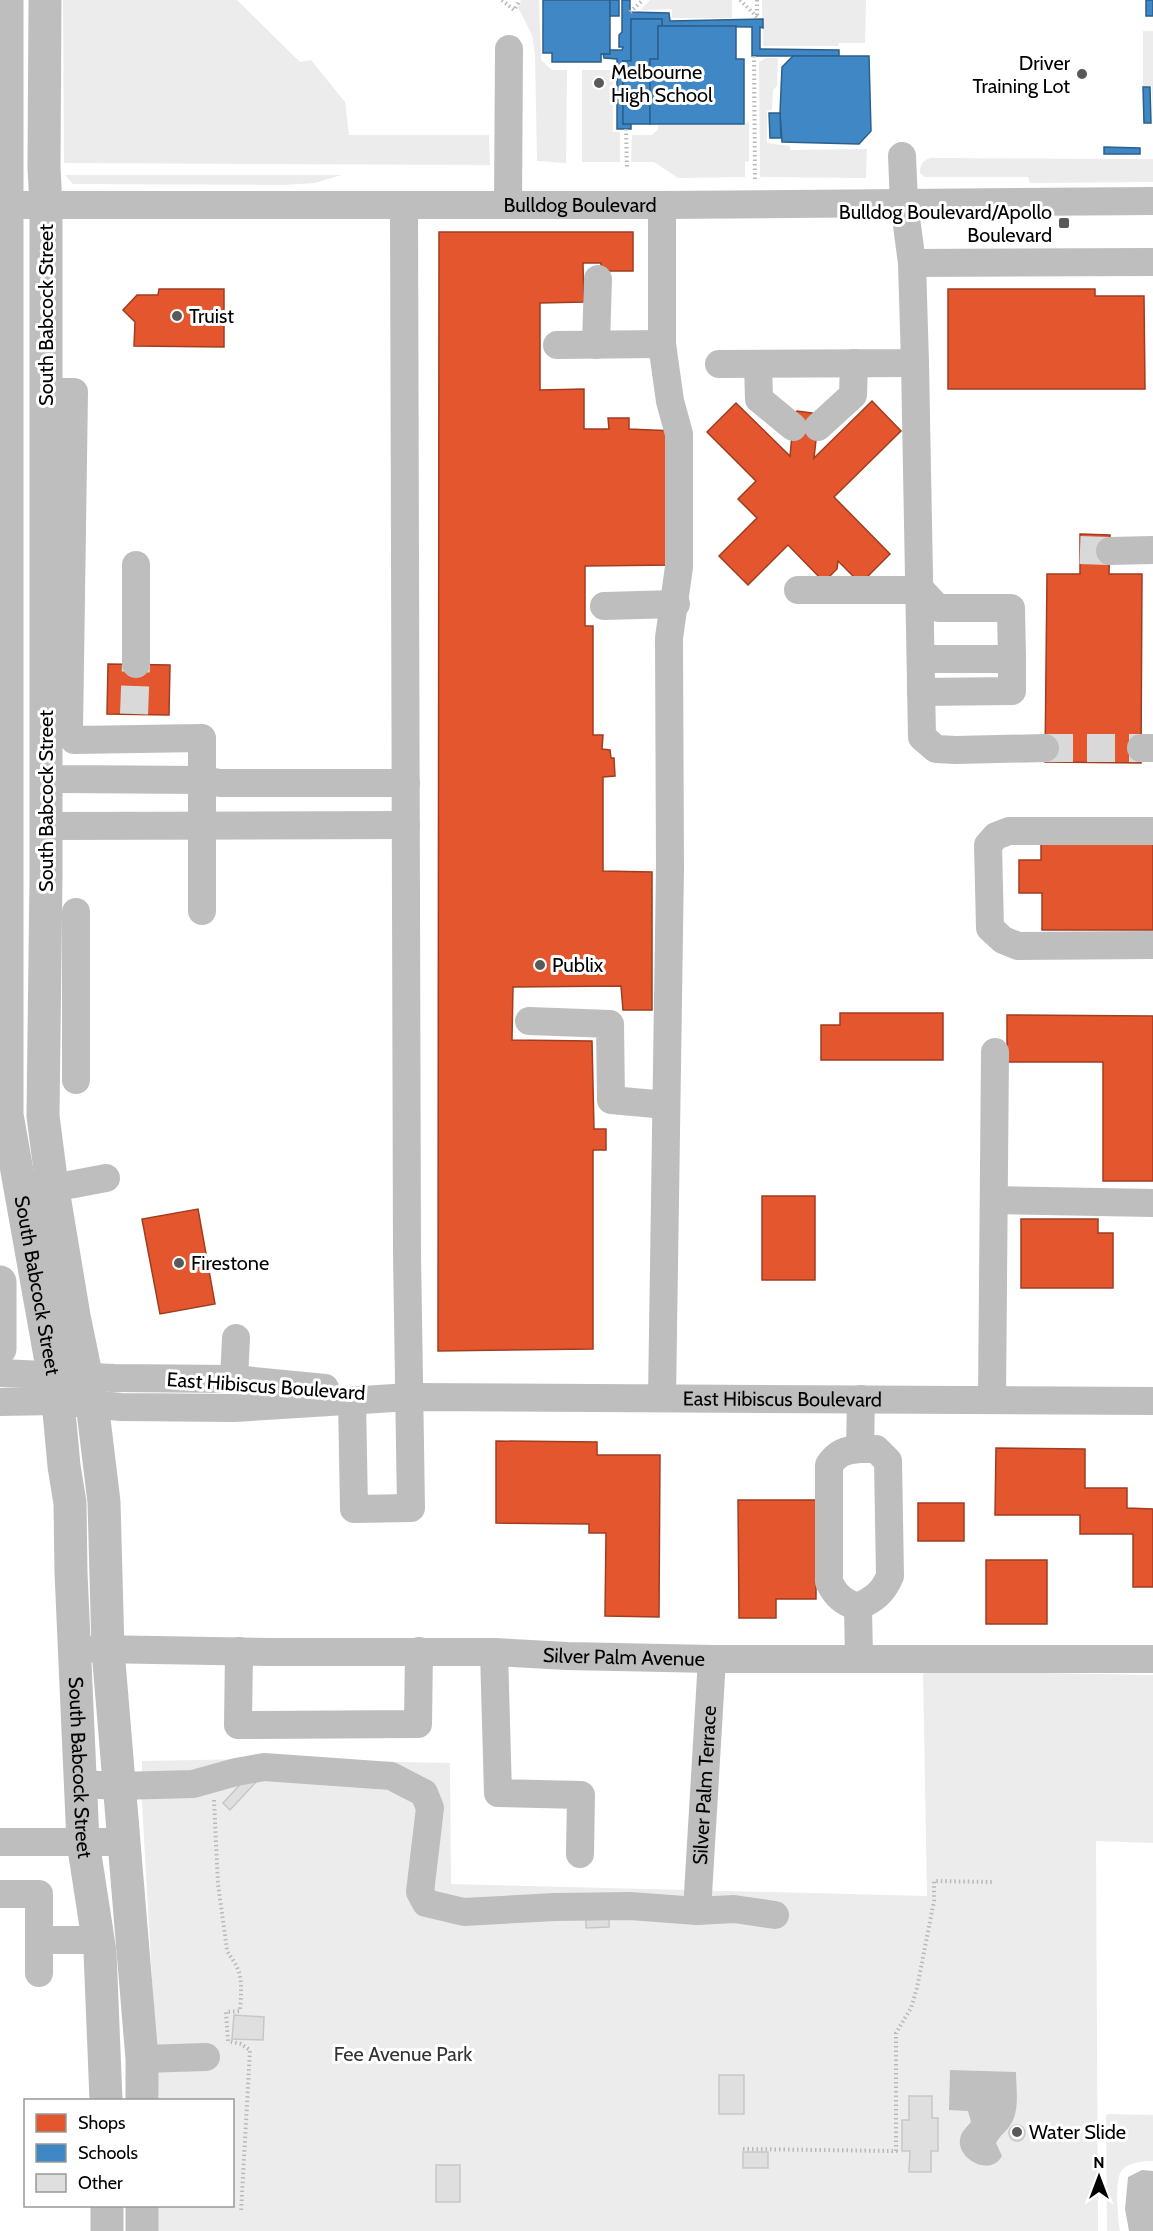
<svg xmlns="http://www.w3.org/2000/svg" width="1153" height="2231" font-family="Cabin,sans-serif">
<rect width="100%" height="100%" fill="#fff"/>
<!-- green -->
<g fill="#ececec">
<polygon points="63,0 237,0 300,62 311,60 345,102 349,135 489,135 490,165 64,163"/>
<polygon points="522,0 539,0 541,60 552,70 567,70 566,163 537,161 535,54 532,35 518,7"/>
<polygon points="650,0 732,0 732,18 672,18 672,9 640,10"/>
<polygon points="762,0 866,0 865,43 839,43 838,46 763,46"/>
<polygon points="1143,31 1153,31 1153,119 1152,86 1143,86"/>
<polygon points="766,58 778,58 777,86 773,90 772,110 767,111 767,143 790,146 790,150 867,149 866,178 760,177 759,62"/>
<polygon points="582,70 613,70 613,132 620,132 620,162 582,162"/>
<polygon points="749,122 749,161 745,162 745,177 678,178 654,162 631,162 632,135 652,135 658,129 658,125 743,125"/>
<path d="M931 158 1153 159V182L1030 183 1028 177H925L920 173C920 164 923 160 931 158Z"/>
<polygon points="65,175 341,175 315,183 284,185 73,184"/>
<polygon points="923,1671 1153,1675 1153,1843 1096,1841 1098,2231 156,2231 157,2206 232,2206 232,2100 159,2100 142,1804 142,1761 252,1759 450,1763 451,1884 927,1896"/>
<path d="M1106 2114 1153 2115V2161C1143 2161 1129 2162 1122 2170 1114 2179 1118 2220 1120 2231H1107Z"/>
</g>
<!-- water -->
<g fill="#bfbfbf">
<path d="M950 2070 1016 2072C1016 2088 1020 2110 1011 2124 1007 2131 1000 2135 996 2143L1002 2156C990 2179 950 2156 962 2133 964 2129 968 2126 971 2122L968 2111 949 2110Z"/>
<polygon points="1142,2170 1153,2171 1153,2231 1129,2231 1125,2209 1128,2177"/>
</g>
<!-- shops -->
<g fill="#e4572e" stroke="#a03d20" stroke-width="1.5">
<polygon points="439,232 633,232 633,271 601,271 601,263 583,263 584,302 540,303 540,390 584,389 584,429 609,429 608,418 629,418 629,429 674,431 674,565 585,566 585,626 593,626 593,735 603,735 602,749 610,750 611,758 614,758 615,776 603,777 603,871 652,872 652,1010 623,1010 621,986 513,987 512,1040 592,1041 594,1129 606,1129 606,1150 593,1150 593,1349 438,1351"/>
<polygon points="159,289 224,289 224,347 134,346 135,322 123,310 137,295 158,295"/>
<polygon points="948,289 1095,289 1095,296 1144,296 1145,389 948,389"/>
<polygon points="872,401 901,431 834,497 890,554 864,580 857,580 838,561 837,569 824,582 788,545 748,585 719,556 757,518 738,499 756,481 707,432 736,403 790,456 794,414 797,411 819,414 814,458"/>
<polygon points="1080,534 1110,535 1109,574 1142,574 1141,763 1045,762 1047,574 1080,574"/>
<polygon points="108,664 170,665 169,715 107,714"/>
<polygon points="1041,842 1153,842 1153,930 1042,930 1042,893 1019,893 1019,860 1041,860"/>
<polygon points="840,1013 943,1013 943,1060 821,1060 821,1025 840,1025"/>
<polygon points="1007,1015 1153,1016 1153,1181 1103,1181 1103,1062 1007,1062"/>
<rect x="762" y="1196" width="53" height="84"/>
<polygon points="198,1209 215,1304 160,1314 142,1219"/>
<polygon points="1021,1219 1098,1219 1098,1233 1113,1233 1113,1288 1021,1288"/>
<polygon points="496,1441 597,1442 597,1455 660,1455 659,1617 605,1616 606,1533 589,1533 589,1524 496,1523"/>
<polygon points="996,1448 1085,1449 1085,1488 1127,1488 1127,1508 1153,1509 1153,1587 1133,1587 1133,1534 1080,1534 1080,1515 995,1515"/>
<polygon points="738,1500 816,1500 816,1599 776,1599 776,1618 739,1618"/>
<rect x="918" y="1503" width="46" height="38"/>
<rect x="986" y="1560" width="61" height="64"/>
</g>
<!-- schools -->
<g fill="#3f88c5" stroke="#2c5f8a" stroke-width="1.5">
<polygon points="543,0 610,0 610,54 601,54 601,62 552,62 552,53 543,53"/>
<rect x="610" y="0" width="9" height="16"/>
<polygon points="622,0 630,0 630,12 669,13 670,21 763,19 763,28 760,27 760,49 839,50 839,56 752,56 752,27 662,26 662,19 631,19 631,61 623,61 623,124 631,124 631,129 617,129 617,59 604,58 603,54 610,54 610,50 622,50 623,47 619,47 619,35 622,32"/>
<rect x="1146" y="0" width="7" height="16"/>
<polygon points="631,19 662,19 662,26 658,26 658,59 650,59 650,124 623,124 623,61 631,61"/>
<polygon points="658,26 736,26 736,59 744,59 744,124 650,124 650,59 658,59"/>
<polygon points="793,56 869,56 871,131 859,144 782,142 780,113 782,67"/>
<polygon points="1143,87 1150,87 1151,123 1144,123"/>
<polygon points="769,113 780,113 781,138 770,138"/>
<polygon points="1104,147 1140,148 1140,154 1104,154"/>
</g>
<!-- building -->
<g fill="#dfdfdf" stroke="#c7c7c7" stroke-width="1.5">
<polygon points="249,1775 256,1782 230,1810 223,1803"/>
<polygon points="609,1915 609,1927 586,1928 586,1916"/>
<polygon points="234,2015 264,2017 263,2040 232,2039"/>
<rect x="719" y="2075" width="25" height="39"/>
<polygon points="909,2096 932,2096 932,2118 938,2118 938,2151 931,2151 931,2172 909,2172 910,2151 902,2151 902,2120 909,2120"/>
<circle cx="1017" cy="2133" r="8"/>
<rect x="743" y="2152" width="25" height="16"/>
<rect x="436" y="2165" width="24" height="37"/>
</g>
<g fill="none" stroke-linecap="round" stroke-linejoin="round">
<!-- minor-tunnel -->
<g stroke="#d9d9d9" stroke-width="28" stroke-dasharray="28 14" stroke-linecap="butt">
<polyline points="1080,550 1110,551"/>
<polyline points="134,714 136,664"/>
<polyline points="1045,748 1141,748"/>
</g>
<!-- path -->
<g stroke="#b9b9b9" stroke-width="4" stroke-dasharray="1.5 3" stroke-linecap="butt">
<polyline points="502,0 514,10 520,0"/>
<polyline points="740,0 757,17"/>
<polyline points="757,0 757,16"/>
<polyline points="630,12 643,0"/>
<polyline points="754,56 755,182"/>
<polyline points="626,129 627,167"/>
<path d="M214 1800 218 1884 227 1950C229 1956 234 1960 237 1967 243 1981 241 1995 240 2011L226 2012 228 2041 241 2044 250 2050 241 2212"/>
<polyline points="743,2149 896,2151 896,2033 911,2008 917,1988 934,1901 934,1881 992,1882"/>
</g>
<!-- minor -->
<g stroke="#bebebe" stroke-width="28">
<path id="s1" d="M0 205H662L1153 201"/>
<polyline points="508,205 509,49"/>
<polyline points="662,205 662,344 670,401 679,434 679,567 669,638 670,867 662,1398"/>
<polyline points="912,263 1153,262"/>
<polyline points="557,345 662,344"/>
<polyline points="596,345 598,279"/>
<polyline points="915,363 922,737 936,749 956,750 1045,748"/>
<polyline points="719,364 915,363 912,263 904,203 902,156"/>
<polyline points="758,364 759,399 793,427"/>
<polyline points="46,392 74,392 69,731 74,740 202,738 202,911"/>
<polyline points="818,427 853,395 854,363"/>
<polyline points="1110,551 1153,550"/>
<polyline points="136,565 136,664"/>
<polyline points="798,590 921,590 938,608 1011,608 1012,659 921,659"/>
<polyline points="604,606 676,604"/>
<polyline points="921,692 1012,691 1012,659"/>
<polyline points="1141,748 1153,748"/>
<polyline points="46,776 60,779 202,780 220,783 406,783"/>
<polyline points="46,826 406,825"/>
<polyline points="1153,831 1009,831 996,836 988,845 990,928 1003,940 1018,946 1153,945"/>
<polyline points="529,1021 610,1024 611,1100 666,1105"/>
<polyline points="76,1080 76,912"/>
<polyline points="53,1188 106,1178"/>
<polyline points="994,1200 1153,1203"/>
<polyline points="0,1373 114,1378 234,1379 325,1388"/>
<polyline points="234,1379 236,1338"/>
<polyline points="352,1400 354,1509 411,1508 407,1254 404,205"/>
<polyline points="992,1400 995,1052"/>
<path id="s2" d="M0 1402 58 1401 121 1407 234 1408 410 1397 1153 1401"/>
<path d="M858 1607C843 1602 836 1596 829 1582V1465C837 1453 845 1450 860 1449"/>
<path id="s3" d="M96 1649 269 1652H494L567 1656 712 1659H1153"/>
<polyline points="239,1651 238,1725 418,1724 419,1651"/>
<polyline points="494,1652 498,1793 581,1795 580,1854"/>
<path d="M859 1659 858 1607C874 1599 883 1593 890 1576L888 1461 876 1449H860L861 1399"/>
<polyline points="81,1784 119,1786 193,1784 236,1772 264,1767 391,1776 424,1793 430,1808 420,1892 426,1903 464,1912 555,1907 630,1906 697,1911 734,1909 775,1915"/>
<polyline points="0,1842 124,1842"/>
<polyline points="0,1894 39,1894 39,1940 98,1940"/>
<path id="s4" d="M697 1911 712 1659"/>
<polyline points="39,1940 39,1973"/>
<polyline points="142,2059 206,2057"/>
</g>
<!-- major -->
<g stroke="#bebebe" stroke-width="33">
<path id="s5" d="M7 0V1115L58 1401 64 1466 70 1503 71 1573 83 1842 100 1952 106 2100"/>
<polyline points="45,0 44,167 46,207 46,877 43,1116 51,1178 74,1316 92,1403 104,1502 108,1650 142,2059 142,2100"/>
<polyline points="0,1282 0,1349"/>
<polyline points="107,2206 107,2231"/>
<polyline points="142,2206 142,2231"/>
</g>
</g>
<!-- markers -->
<g fill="#595959" stroke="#fff" stroke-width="2">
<circle cx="1082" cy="74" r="6"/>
<circle cx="599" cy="83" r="6"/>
<rect x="1058" y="217" width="12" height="12" rx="3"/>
<circle cx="177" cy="316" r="6"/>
<circle cx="540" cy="965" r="6"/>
<circle cx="179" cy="1263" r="6"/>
<circle cx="1017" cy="2132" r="6"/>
</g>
<g text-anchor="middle" stroke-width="6" stroke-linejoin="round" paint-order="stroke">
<!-- poi labels -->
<g font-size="20" fill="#000" stroke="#fff" text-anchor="start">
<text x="1070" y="70" text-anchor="end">Driver<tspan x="1070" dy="23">Training Lot</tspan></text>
<text x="611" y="79">Melbourne<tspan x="611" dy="23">High School</tspan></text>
<text x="1052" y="219" text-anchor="end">Bulldog Boulevard/Apollo<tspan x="1052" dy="23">Boulevard</tspan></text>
<text x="189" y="323">Truist</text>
<text x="552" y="972">Publix</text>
<text x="191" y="1270">Firestone</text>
<text x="1029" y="2139">Water Slide</text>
</g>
<!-- street labels -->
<g font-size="20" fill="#000" stroke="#fff">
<text dy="7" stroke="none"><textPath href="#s1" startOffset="580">Bulldog Boulevard</textPath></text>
<text transform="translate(46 315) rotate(-90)" y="7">South Babcock Street</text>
<text transform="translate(46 801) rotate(-90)" y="7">South Babcock Street</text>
<text dy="7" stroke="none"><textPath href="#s5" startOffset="1288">South Babcock Street</textPath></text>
<text transform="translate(266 1386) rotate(4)" y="7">East Hibiscus Boulevard</text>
<text dy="7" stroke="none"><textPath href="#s2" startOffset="783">East Hibiscus Boulevard</textPath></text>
<text dy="7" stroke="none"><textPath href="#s3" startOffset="528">Silver Palm Avenue</textPath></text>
<text dy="7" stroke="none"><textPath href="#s5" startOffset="1773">South Babcock Street</textPath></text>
<text dy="7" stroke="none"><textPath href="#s4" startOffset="126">Silver Palm Terrace</textPath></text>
</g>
<!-- park labels -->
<g font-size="20" fill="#333" stroke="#fff">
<text x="403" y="2061">Fee Avenue Park</text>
</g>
</g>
<!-- legend -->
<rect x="24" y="2099" width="210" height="108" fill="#ffffff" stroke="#999999" stroke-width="1.5"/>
<rect x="36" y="2114" width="30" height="18" fill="#e4572e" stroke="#999999" stroke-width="1.5"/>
<text x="78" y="2129" font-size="18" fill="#000000">Shops</text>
<rect x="36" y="2144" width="30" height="18" fill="#3f88c5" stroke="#999999" stroke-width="1.5"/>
<text x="78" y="2159" font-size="18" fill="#000000">Schools</text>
<rect x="36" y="2174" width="30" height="18" fill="#dfdfdf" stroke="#999999" stroke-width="1.5"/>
<text x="78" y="2189" font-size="18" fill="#000000">Other</text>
<!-- north arrow -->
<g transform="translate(1099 2177)" stroke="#ffffff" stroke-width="4.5" paint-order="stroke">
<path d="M0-4.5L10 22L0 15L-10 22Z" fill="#000000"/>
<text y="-9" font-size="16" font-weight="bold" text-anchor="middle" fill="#000000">N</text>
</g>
</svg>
